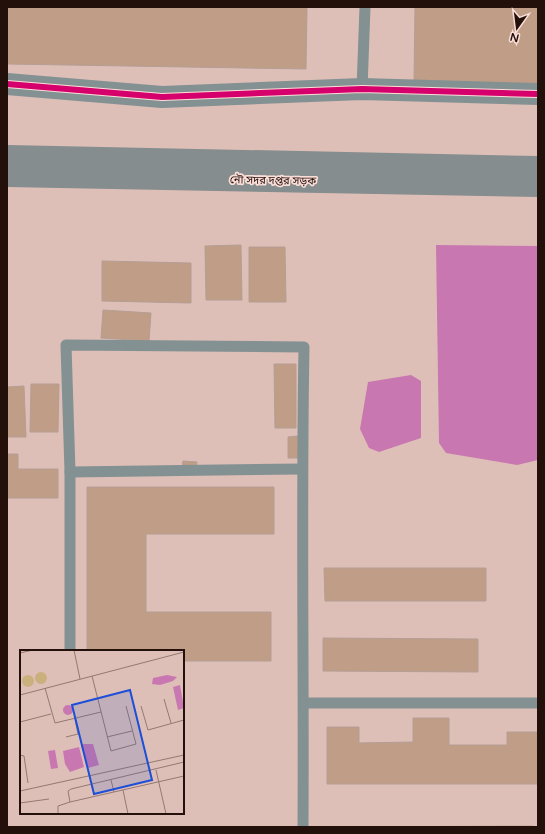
<svg xmlns="http://www.w3.org/2000/svg" width="545" height="834" font-family="'Varela Round','Noto Sans Bengali',sans-serif">
<rect width="100%" height="100%" fill="#debfb7"/>
<!-- water -->
<g fill="#c977b1">
<polygon points="436,245 538,246 538,460 517,465 446,453 439,443"/>
<polygon points="411,375 421,381 421,438 379,452 369,448 360,429 368,382"/>
</g>
<!-- building -->
<g fill="#c09d86" stroke="#b49e95">
<polygon points="7,7 307,7 306,69 7,64"/>
<polygon points="415,7 538,7 538,84 414,82"/>
<polygon points="241,245 242,300 206,300 205,246"/>
<polygon points="249,247 285,247 286,302 249,302"/>
<polygon points="102,261 191,263 191,303 102,301"/>
<polygon points="103,310 151,313 149,341 101,338"/>
<polygon points="274,364 296,364 296,428 275,428"/>
<polygon points="31,384 59,384 58,432 30,432"/>
<polygon points="24,386 26,437 7,437 7,387"/>
<polygon points="298,436 299,458 288,458 288,437"/>
<polygon points="7,454 18,454 18,469 58,469 58,498 7,498"/>
<polygon points="183,461 197,462 196,469 182,468"/>
<polygon points="87,487 274,487 274,534 146,534 146,612 271,612 271,661 183,661 183,651 87,651"/>
<polygon points="324,568 486,568 486,601 325,601"/>
<polygon points="323,638 478,639 478,672 323,671"/>
<polygon points="413,718 449,718 449,745 507,745 507,732 537,732 538,784 327,784 327,727 359,727 359,743 413,742"/>
<polygon points="533,826 533,827 324,827"/>
</g>
<g fill="none" stroke-linecap="round" stroke-linejoin="round">
<!-- service -->
<g stroke="#849193" stroke-width="11">
<polyline points="362,89 365,7"/>
<polyline points="70,472 302,469"/>
<path d="M70 651V472L66 345 304 347C301 507 304 667 303 827"/>
<polyline points="304,703 538,703"/>
</g>
<!-- minor -->
<polyline stroke="#849193" stroke-width="22" points="7,84 162,97 362,89 538,94"/>
<!-- secondary -->
<g stroke="#858d8e" stroke-width="22">
<polyline points="7,156 538,167"/>
<polyline points="7,176 538,186"/>
</g>
<!-- cycleway casing -->
<g stroke="#fbded7" stroke-width="8">
<polyline id="cycleway" points="7,84 162,97 362,89 538,94"/>
</g>
<!-- cycleway -->
<use href="#cycleway" stroke="#d6006c" stroke-width="6"/>
</g>
<g text-anchor="middle" stroke-width="3.5" stroke-linejoin="round" paint-order="stroke">
<!-- street labels -->
<g font-size="11" fill="#23100b" stroke="#fbded7">
<text transform="translate(273 180) rotate(1)" y="4">নৌ সদর দপ্তর সড়ক</text>
</g>
</g>
<!-- overview -->
<g transform="translate(20 650)">
<rect width="164" height="164" fill="#debfb7"/>
<path d="M15 28a6 6 0 1 1 12 0a6 6 0 1 1-12 0ZM2 31a6 6 0 1 1 12 0a6 6 0 1 1-12 0Z" fill="#cab07d"/>
<path d="M147 25 157 27 153 31 140 35 132 34 133 28ZM160 35 164 58 158 60 153 37ZM43 60a5 5 0 1 1 10 0a5 5 0 1 1-10 0ZM64 94H73L79 115 68 118 61 95ZM59 97 64 117 50 122 45 114 43 101ZM35 100 38 118 31 119 28 101Z" fill="#c977b1"/>
<path fill="none" stroke="#937972" stroke-width="1" d="M54 0 60 29M0 3 13 0M72 26 91 101 116 94 106 56M25 38 35 73 81 62M0 45 164 2M144 49 151 73M121 56 128 80 164 70M0 72 31 64M46 87 58 84 55 69M87 87 112 81M0 105 4 106 8 133M136 120 146 164M91 130 94 142M103 140 108 164M0 141 164 105M50 152 48 141 51 139 164 112M0 153 29 149M38 164V156L50 152 164 126"/>
<path fill="#1d4ed8" fill-opacity="0.15" stroke="#1d4ed8" stroke-width="2" d="M110 40 132 130 74 144 52 55Z"/>
<rect width="164" height="164" fill="none" stroke="#23100b" stroke-width="2"/>
</g>
<!-- border -->
<rect width="545" height="834" fill="none" stroke="#23100b" stroke-width="16"/>
<!-- north arrow -->
<g transform="translate(517 28) rotate(194)" stroke="#fbded7" stroke-width="3" paint-order="stroke">
<path d="M0-3L7 15L0 10L-7 15Z" fill="#23100b"/>
<text y="-6" font-size="11" font-weight="bold" text-anchor="middle" fill="#23100b">N</text>
</g>
</svg>
